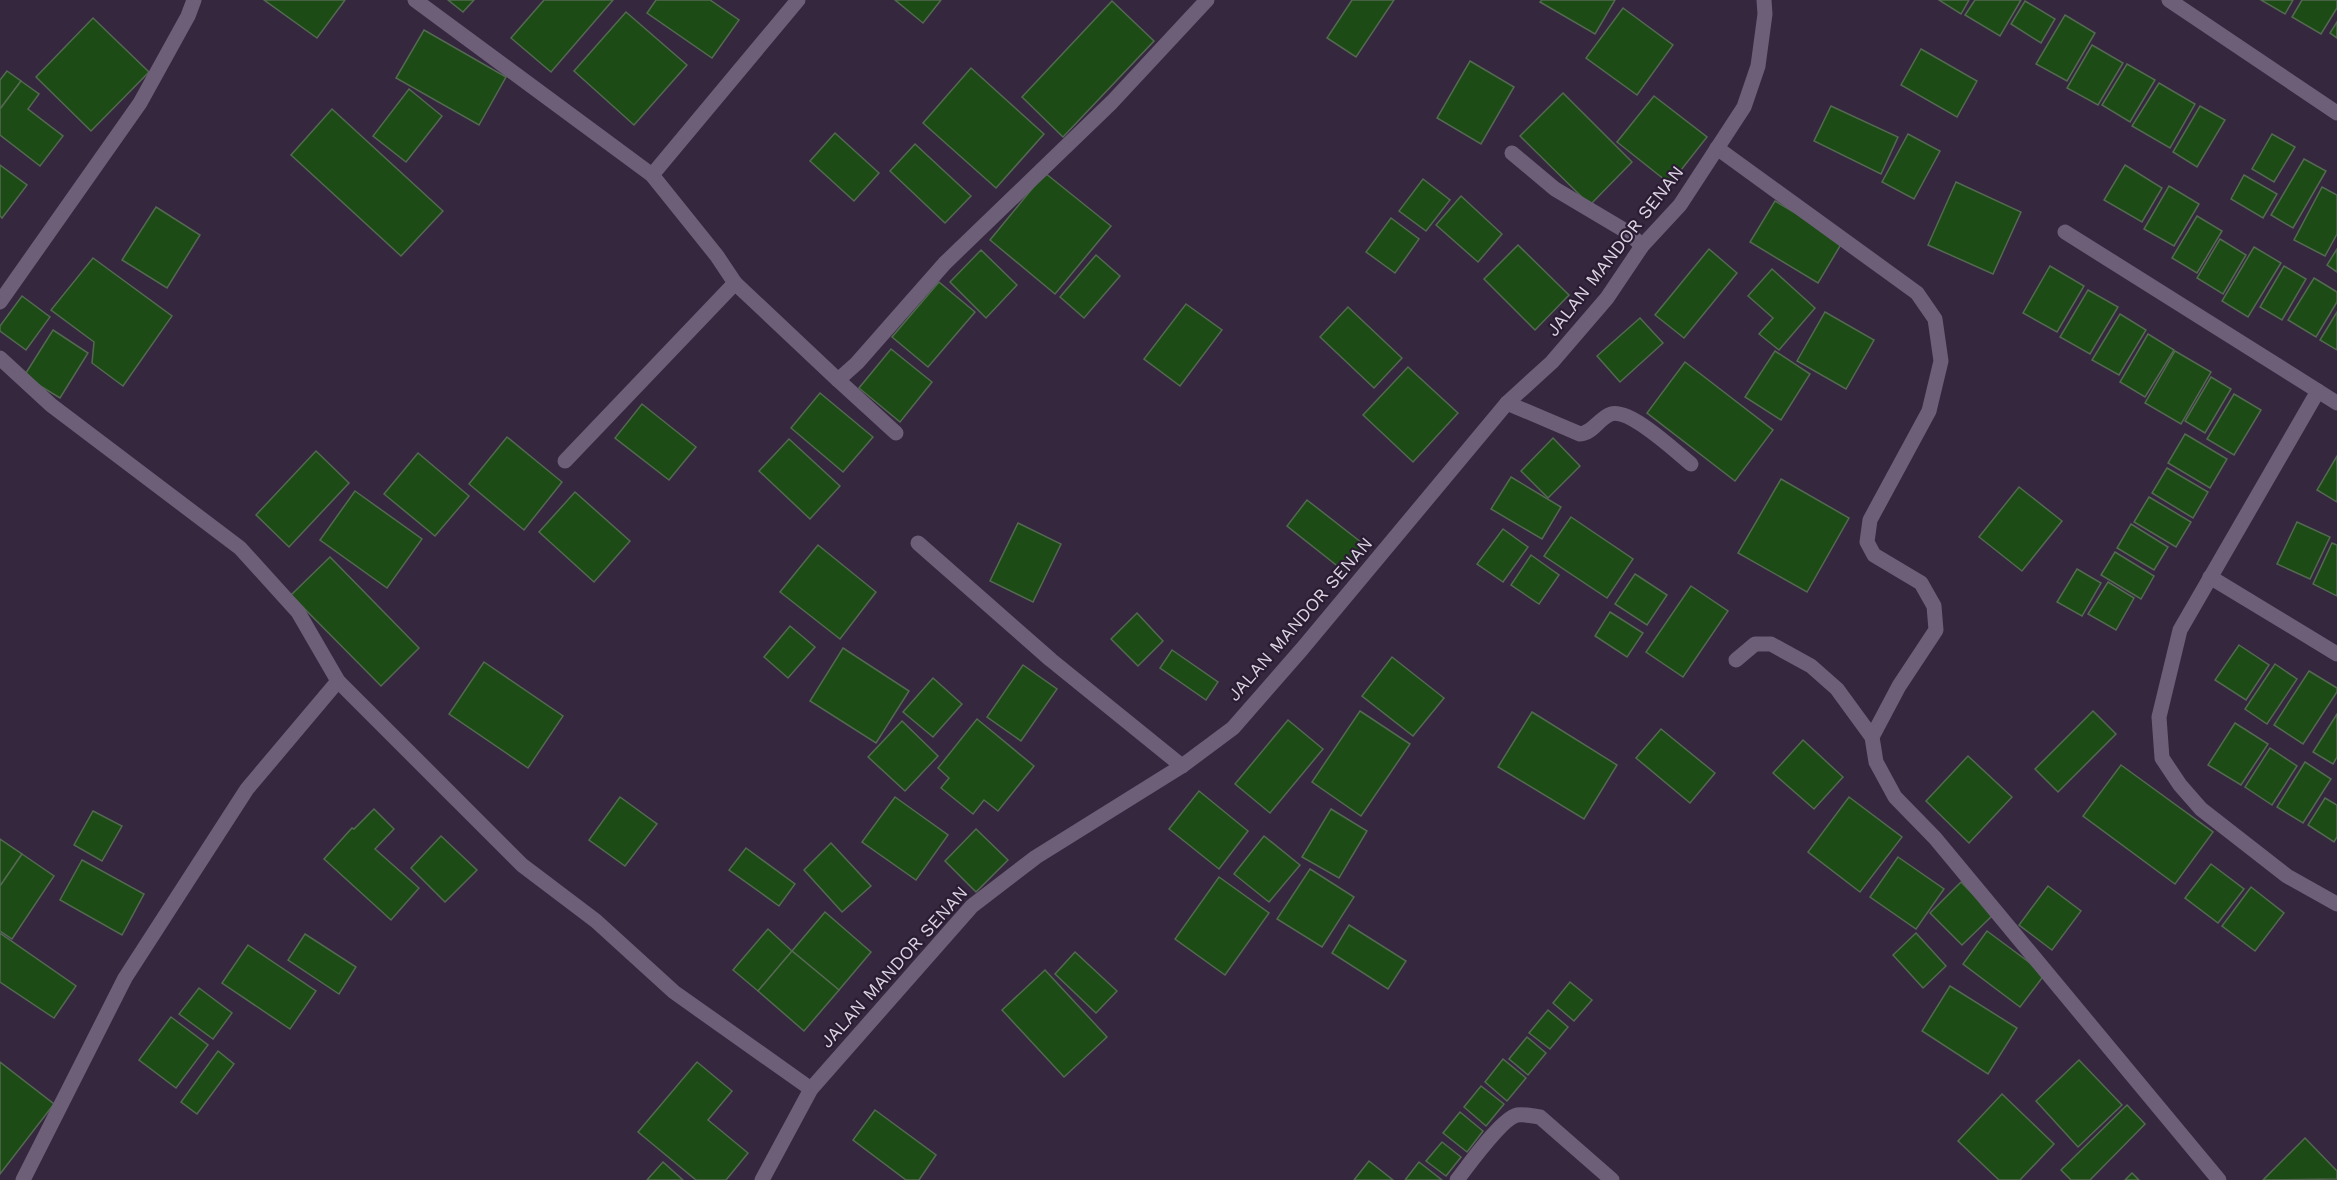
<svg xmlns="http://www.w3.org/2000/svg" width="2337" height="1180" font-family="'Work Sans',sans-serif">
<rect width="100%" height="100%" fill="#34273e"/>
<!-- building -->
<g fill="#1d4b16" stroke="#546951" stroke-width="1.5">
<polygon points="264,0 345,0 317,38"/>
<polygon points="448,0 474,0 463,12"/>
<polygon points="544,0 613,0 551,72 511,38"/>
<polygon points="656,0 710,0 739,20 712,58 647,13"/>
<polygon points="895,0 941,0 923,23"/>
<polygon points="1352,0 1394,0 1356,57 1327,38"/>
<polygon points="1542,0 1615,0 1595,34 1540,2"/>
<polygon points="1939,0 1969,0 1961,14"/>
<polygon points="1975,0 2021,0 2000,36 1965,15"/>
<polygon points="2261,0 2293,0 2285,14"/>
<polygon points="2302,0 2337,0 2337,8 2321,34 2292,17"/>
<polygon points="1112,1 1154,41 1063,137 1022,97"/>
<polygon points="2025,1 2055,19 2041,43 2011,24"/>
<polygon points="1623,8 1673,45 1637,95 1586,58"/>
<polygon points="626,12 687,65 634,125 574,71"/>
<polygon points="2065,15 2095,33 2067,81 2036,64"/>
<polygon points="93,18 149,72 91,131 36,77"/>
<polygon points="2337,22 2337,38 2330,33"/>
<polygon points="424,30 506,77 479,125 396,78"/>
<polygon points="2092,45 2123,63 2098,105 2067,88"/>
<polygon points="1921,49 1977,81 1957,117 1901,85"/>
<polygon points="1470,61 1514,87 1481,144 1437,118"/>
<polygon points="2127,64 2155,80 2130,122 2102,105"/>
<polygon points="971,68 1044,134 996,188 923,123"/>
<polygon points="7,71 21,81 0,109 0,80"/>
<polygon points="21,81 39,94 28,109 63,136 40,166 0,135 0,109"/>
<polygon points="2159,83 2195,104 2170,148 2132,126"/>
<polygon points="409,89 442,116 406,162 373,136"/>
<polygon points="1563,93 1632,162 1590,205 1520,136"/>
<polygon points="1654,96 1707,137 1670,184 1617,142"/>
<polygon points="1831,106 1898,137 1881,174 1814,141"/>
<polygon points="2200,106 2225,120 2197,167 2173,152"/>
<polygon points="332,109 443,211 401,256 291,155"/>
<polygon points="835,133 879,173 854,201 810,161"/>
<polygon points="1908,134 1940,151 1914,199 1882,182"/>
<polygon points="2272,134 2295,147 2274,182 2252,169"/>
<polygon points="915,144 971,196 945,223 890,171"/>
<polygon points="2304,159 2326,171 2293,228 2271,215"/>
<polygon points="0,165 27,185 2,218 0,216"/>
<polygon points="2125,165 2162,188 2142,222 2104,200"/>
<polygon points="1045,173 1111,226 1055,294 990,240"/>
<polygon points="2244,175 2277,194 2263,218 2231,199"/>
<polygon points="1423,179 1450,200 1426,231 1399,211"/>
<polygon points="1956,182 2021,212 1993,274 1928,245"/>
<polygon points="2169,186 2199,204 2174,246 2144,229"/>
<polygon points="2322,187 2337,195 2337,234 2325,256 2294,240"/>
<polygon points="1461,196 1502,234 1478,262 1436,225"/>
<polygon points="1775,201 1843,241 1818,283 1750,242"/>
<polygon points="156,207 200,235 167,288 122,260"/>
<polygon points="2197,216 2222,231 2197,273 2172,258"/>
<polygon points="1391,218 1419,239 1395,273 1366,252"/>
<polygon points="2220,239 2246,255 2223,294 2197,278"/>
<polygon points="1518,245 1569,295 1535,330 1484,279"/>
<polygon points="2254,247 2281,263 2248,317 2222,301"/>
<polygon points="1709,249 1737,273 1684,338 1655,315"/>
<polygon points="2337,249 2337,272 2327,265"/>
<polygon points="981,250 1017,285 986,318 950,282"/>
<polygon points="1096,255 1120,276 1084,318 1060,297"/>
<polygon points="93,258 172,316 123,386 92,363 94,342 51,310"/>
<polygon points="2050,266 2084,286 2057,332 2023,313"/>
<polygon points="2284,266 2306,279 2282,320 2260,307"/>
<polygon points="1772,269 1815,308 1779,350 1759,334 1773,318 1748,296"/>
<polygon points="2314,278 2337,292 2337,302 2316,337 2288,320"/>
<polygon points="939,282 975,312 928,367 892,337"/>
<polygon points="2088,290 2118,307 2090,354 2060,337"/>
<polygon points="22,296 50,317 26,350 0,331 0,326"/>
<polygon points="1186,304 1222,330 1180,386 1144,359"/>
<polygon points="1348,307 1402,358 1374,388 1320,337"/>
<polygon points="1825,312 1874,340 1846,389 1797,361"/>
<polygon points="2337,312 2337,350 2320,340"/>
<polygon points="2120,314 2146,330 2119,375 2092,360"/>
<polygon points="1640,318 1663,343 1620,382 1597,356"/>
<polygon points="53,330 88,353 60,398 24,376"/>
<polygon points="2148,334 2174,350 2145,397 2120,382"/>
<polygon points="891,349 932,382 900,422 859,388"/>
<polygon points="1775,351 1810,374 1781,420 1745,397"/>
<polygon points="2175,351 2211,372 2181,424 2145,403"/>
<polygon points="1685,362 1773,430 1735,481 1647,413"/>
<polygon points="1408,367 1458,413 1413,462 1363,415"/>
<polygon points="2211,377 2231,389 2205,433 2185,421"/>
<polygon points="820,393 873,437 843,472 791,428"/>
<polygon points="2234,394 2261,410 2234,455 2207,439"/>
<polygon points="642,404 696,447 669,480 615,438"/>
<polygon points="2185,434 2227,459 2210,488 2168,463"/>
<polygon points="507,437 562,482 524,530 469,484"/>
<polygon points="1553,438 1580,466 1548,498 1521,471"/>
<polygon points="789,439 840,486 810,519 759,471"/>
<polygon points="316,451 349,483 289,547 256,515"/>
<polygon points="418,453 469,496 435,536 384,494"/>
<polygon points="2337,456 2337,502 2317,490"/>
<polygon points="2167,468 2208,492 2193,518 2152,493"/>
<polygon points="1511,477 1561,507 1542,539 1491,509"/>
<polygon points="1781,479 1849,518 1807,592 1738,553"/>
<polygon points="2019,487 2062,521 2022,571 1979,537"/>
<polygon points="355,491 422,539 387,588 320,540"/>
<polygon points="575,492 630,541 594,582 539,532"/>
<polygon points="2149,497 2191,522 2176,547 2134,522"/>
<polygon points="1307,500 1366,546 1345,572 1287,526"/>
<polygon points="1571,517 1633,559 1607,598 1544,556"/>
<polygon points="2297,522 2330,537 2310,579 2277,564"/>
<polygon points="1018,523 1061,544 1033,602 990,581"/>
<polygon points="2131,524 2168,547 2154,570 2117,548"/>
<polygon points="1503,529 1528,547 1503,582 1477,564"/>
<polygon points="2332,543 2337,545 2337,596 2313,584"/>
<polygon points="818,545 876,592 840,639 780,592"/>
<polygon points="2115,552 2154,576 2141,599 2101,575"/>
<polygon points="1531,555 1559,575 1539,604 1511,585"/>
<polygon points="330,557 419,648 381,686 291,595"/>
<polygon points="2077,569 2101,583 2082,616 2057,602"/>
<polygon points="1635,574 1667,595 1647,625 1615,604"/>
<polygon points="2108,582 2134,598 2116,630 2088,614"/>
<polygon points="1691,586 1728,611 1683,677 1646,652"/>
<polygon points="1610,612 1643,633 1627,657 1595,636"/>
<polygon points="1137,613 1163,641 1138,666 1111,639"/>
<polygon points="790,626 815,647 788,678 764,657"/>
<polygon points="2239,645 2269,665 2246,700 2215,680"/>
<polygon points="843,648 909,691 876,743 810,701"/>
<polygon points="1172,650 1218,682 1206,700 1160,668"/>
<polygon points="1392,657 1444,698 1413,736 1362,696"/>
<polygon points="484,662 563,716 528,768 449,714"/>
<polygon points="2275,664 2297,679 2267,724 2245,709"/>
<polygon points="1023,665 1057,689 1021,741 987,717"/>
<polygon points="2309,671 2337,688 2337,692 2303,744 2274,725"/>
<polygon points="933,678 962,704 933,737 903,712"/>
<polygon points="1360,711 1410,744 1361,816 1312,782"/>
<polygon points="2093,711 2116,734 2058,792 2035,769"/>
<polygon points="1532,712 1617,765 1584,819 1498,767"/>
<polygon points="2337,714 2337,757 2333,764 2313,752"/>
<polygon points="977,719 1034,766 998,811 984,800 973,814 941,788 949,778 938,768"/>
<polygon points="1288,720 1323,749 1270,813 1235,784"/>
<polygon points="902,721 938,756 905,791 868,757"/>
<polygon points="2235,723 2268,744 2241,785 2208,765"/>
<polygon points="1661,729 1715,773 1690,803 1636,758"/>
<polygon points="1803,740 1843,777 1814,809 1773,773"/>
<polygon points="2270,748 2297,766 2272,805 2245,787"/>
<polygon points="1968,756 2012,797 1969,843 1926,801"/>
<polygon points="2305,762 2331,779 2303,823 2277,807"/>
<polygon points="2121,765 2213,832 2175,884 2083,816"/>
<polygon points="1199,791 1248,831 1219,869 1169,829"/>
<polygon points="620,797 657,824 625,866 589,840"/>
<polygon points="895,797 948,835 916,880 862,842"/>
<polygon points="1849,797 1902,837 1860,892 1808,852"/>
<polygon points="2325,798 2337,805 2337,837 2334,842 2308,825"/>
<polygon points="374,809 394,829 375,849 419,888 391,920 324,859 352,828 354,829"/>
<polygon points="1331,809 1367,831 1339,878 1302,857"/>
<polygon points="93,811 122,826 102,861 74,845"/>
<polygon points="976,829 1008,860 976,892 945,861"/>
<polygon points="441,836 477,870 445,902 411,868"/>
<polygon points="1264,836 1300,865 1269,902 1234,874"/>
<polygon points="0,839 22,854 0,886"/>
<polygon points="831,843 871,886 842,912 804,870"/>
<polygon points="746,848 795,884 779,906 729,870"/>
<polygon points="22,854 54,876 12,939 0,931 0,886"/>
<polygon points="1898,857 1944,889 1916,929 1870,897"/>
<polygon points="82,860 144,894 122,935 60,900"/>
<polygon points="2211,864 2244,889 2218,923 2185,898"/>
<polygon points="1310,869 1354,897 1322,947 1277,919"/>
<polygon points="1219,877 1269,913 1225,975 1175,939"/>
<polygon points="1961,882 1993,915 1962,945 1930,913"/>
<polygon points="2048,886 2081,911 2052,950 2019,925"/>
<polygon points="2251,887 2284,913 2255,951 2222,926"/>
<polygon points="825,912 871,952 839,990 792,951"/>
<polygon points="1349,925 1406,961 1388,989 1332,953"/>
<polygon points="768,929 792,951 758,991 733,970"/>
<polygon points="1987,931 2045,974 2020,1007 1963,964"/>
<polygon points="0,933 76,986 54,1018 0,982"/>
<polygon points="1916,933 1946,966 1923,988 1893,955"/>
<polygon points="305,934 356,967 339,994 288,960"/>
<polygon points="248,945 316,991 290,1029 222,983"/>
<polygon points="792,951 839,990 804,1031 758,991"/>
<polygon points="1075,952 1117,991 1096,1013 1055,974"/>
<polygon points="1045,970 1107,1037 1064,1077 1002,1010"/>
<polygon points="1570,982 1592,1000 1574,1021 1553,1003"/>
<polygon points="1950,986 2017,1028 1988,1074 1922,1031"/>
<polygon points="199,988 232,1013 213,1039 179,1014"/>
<polygon points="1548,1010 1568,1027 1550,1049 1529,1033"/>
<polygon points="171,1017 208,1045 176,1088 139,1060"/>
<polygon points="1527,1037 1546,1053 1528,1075 1509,1059"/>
<polygon points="218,1051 234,1064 197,1114 181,1102"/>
<polygon points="1503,1059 1526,1078 1507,1101 1485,1082"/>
<polygon points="2079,1060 2122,1105 2078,1147 2036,1101"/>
<polygon points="0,1062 54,1104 0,1174"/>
<polygon points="697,1062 732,1091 708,1120 748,1153 726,1180 696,1180 638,1132"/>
<polygon points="1481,1086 1504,1104 1486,1126 1464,1107"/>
<polygon points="2002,1094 2054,1144 2020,1180 1999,1180 1958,1141"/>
<polygon points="2127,1105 2145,1124 2090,1180 2071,1180 2061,1170"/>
<polygon points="875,1110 936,1155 919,1180 906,1180 853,1140"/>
<polygon points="1460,1112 1483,1131 1467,1152 1443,1133"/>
<polygon points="2305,1138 2337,1171 2337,1179 2263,1180"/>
<polygon points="1442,1142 1461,1157 1446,1176 1426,1161"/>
<polygon points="1369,1161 1393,1180 1354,1180"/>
<polygon points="663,1162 683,1180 647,1180"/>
<polygon points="1419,1162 1442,1180 1405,1180"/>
<polygon points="2132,1173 2139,1180 2125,1180"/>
</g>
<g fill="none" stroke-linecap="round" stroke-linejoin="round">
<!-- minor -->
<g stroke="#6d5f78" stroke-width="15">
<polyline points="415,0 652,175 717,256 735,283 838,380"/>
<polyline points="2169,0 2337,113"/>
<polyline points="1717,148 1917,293 1935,319 1941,361 1929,411 1870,520 1867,542 1874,555 1921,583 1934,606 1936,630 1899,686 1872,737"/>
<polyline points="1512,153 1555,189 1629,233 1642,246"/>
<polyline points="652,175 798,0"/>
<polyline points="2065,232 2337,403"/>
<polyline points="0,302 140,103 188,16 194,0"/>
<polyline points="0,358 51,405 240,548 298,612 338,681 522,865 596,921 674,992 811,1089"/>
<polyline points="2318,391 2180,630 2159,717 2162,758 2180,785 2201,809 2287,876 2337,904"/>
<path d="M1507 403 1580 434C1593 433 1599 418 1611 414 1630 408 1675 451 1691 464"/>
<polyline points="896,433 838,380 857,363 945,263 1112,102 1207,0"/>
<polyline points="565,461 735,283"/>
<polyline points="918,543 1051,660 1182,766"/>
<polyline points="2210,577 2337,654"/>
<polyline points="1736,660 1755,644 1771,644 1811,666 1837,689 1872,737 1876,762 1895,797 1935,838 2219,1180"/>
<polyline points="23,1180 125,978 247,789 338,681"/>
<polyline points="762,1180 811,1089 972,906 1036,857 1182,766 1233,728 1302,649 1507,403 1552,362 1607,298 1642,246 1680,205 1744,107 1758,66 1765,14 1764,0"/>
<path d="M1457 1180C1468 1166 1501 1119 1517 1115 1525 1114 1533 1116 1540 1117L1612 1180"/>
</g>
</g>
<g text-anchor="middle" stroke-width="4.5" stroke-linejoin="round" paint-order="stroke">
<!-- street labels -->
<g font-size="18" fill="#dcd4e3" stroke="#2a1d33">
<text transform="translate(1615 251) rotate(-52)" y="6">JALAN MANDOR SENAN</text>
<text transform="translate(1300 619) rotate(-49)" y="6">JALAN MANDOR SENAN</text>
<text transform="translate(894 967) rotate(-48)" y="6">JALAN MANDOR SENAN</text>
</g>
</g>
</svg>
